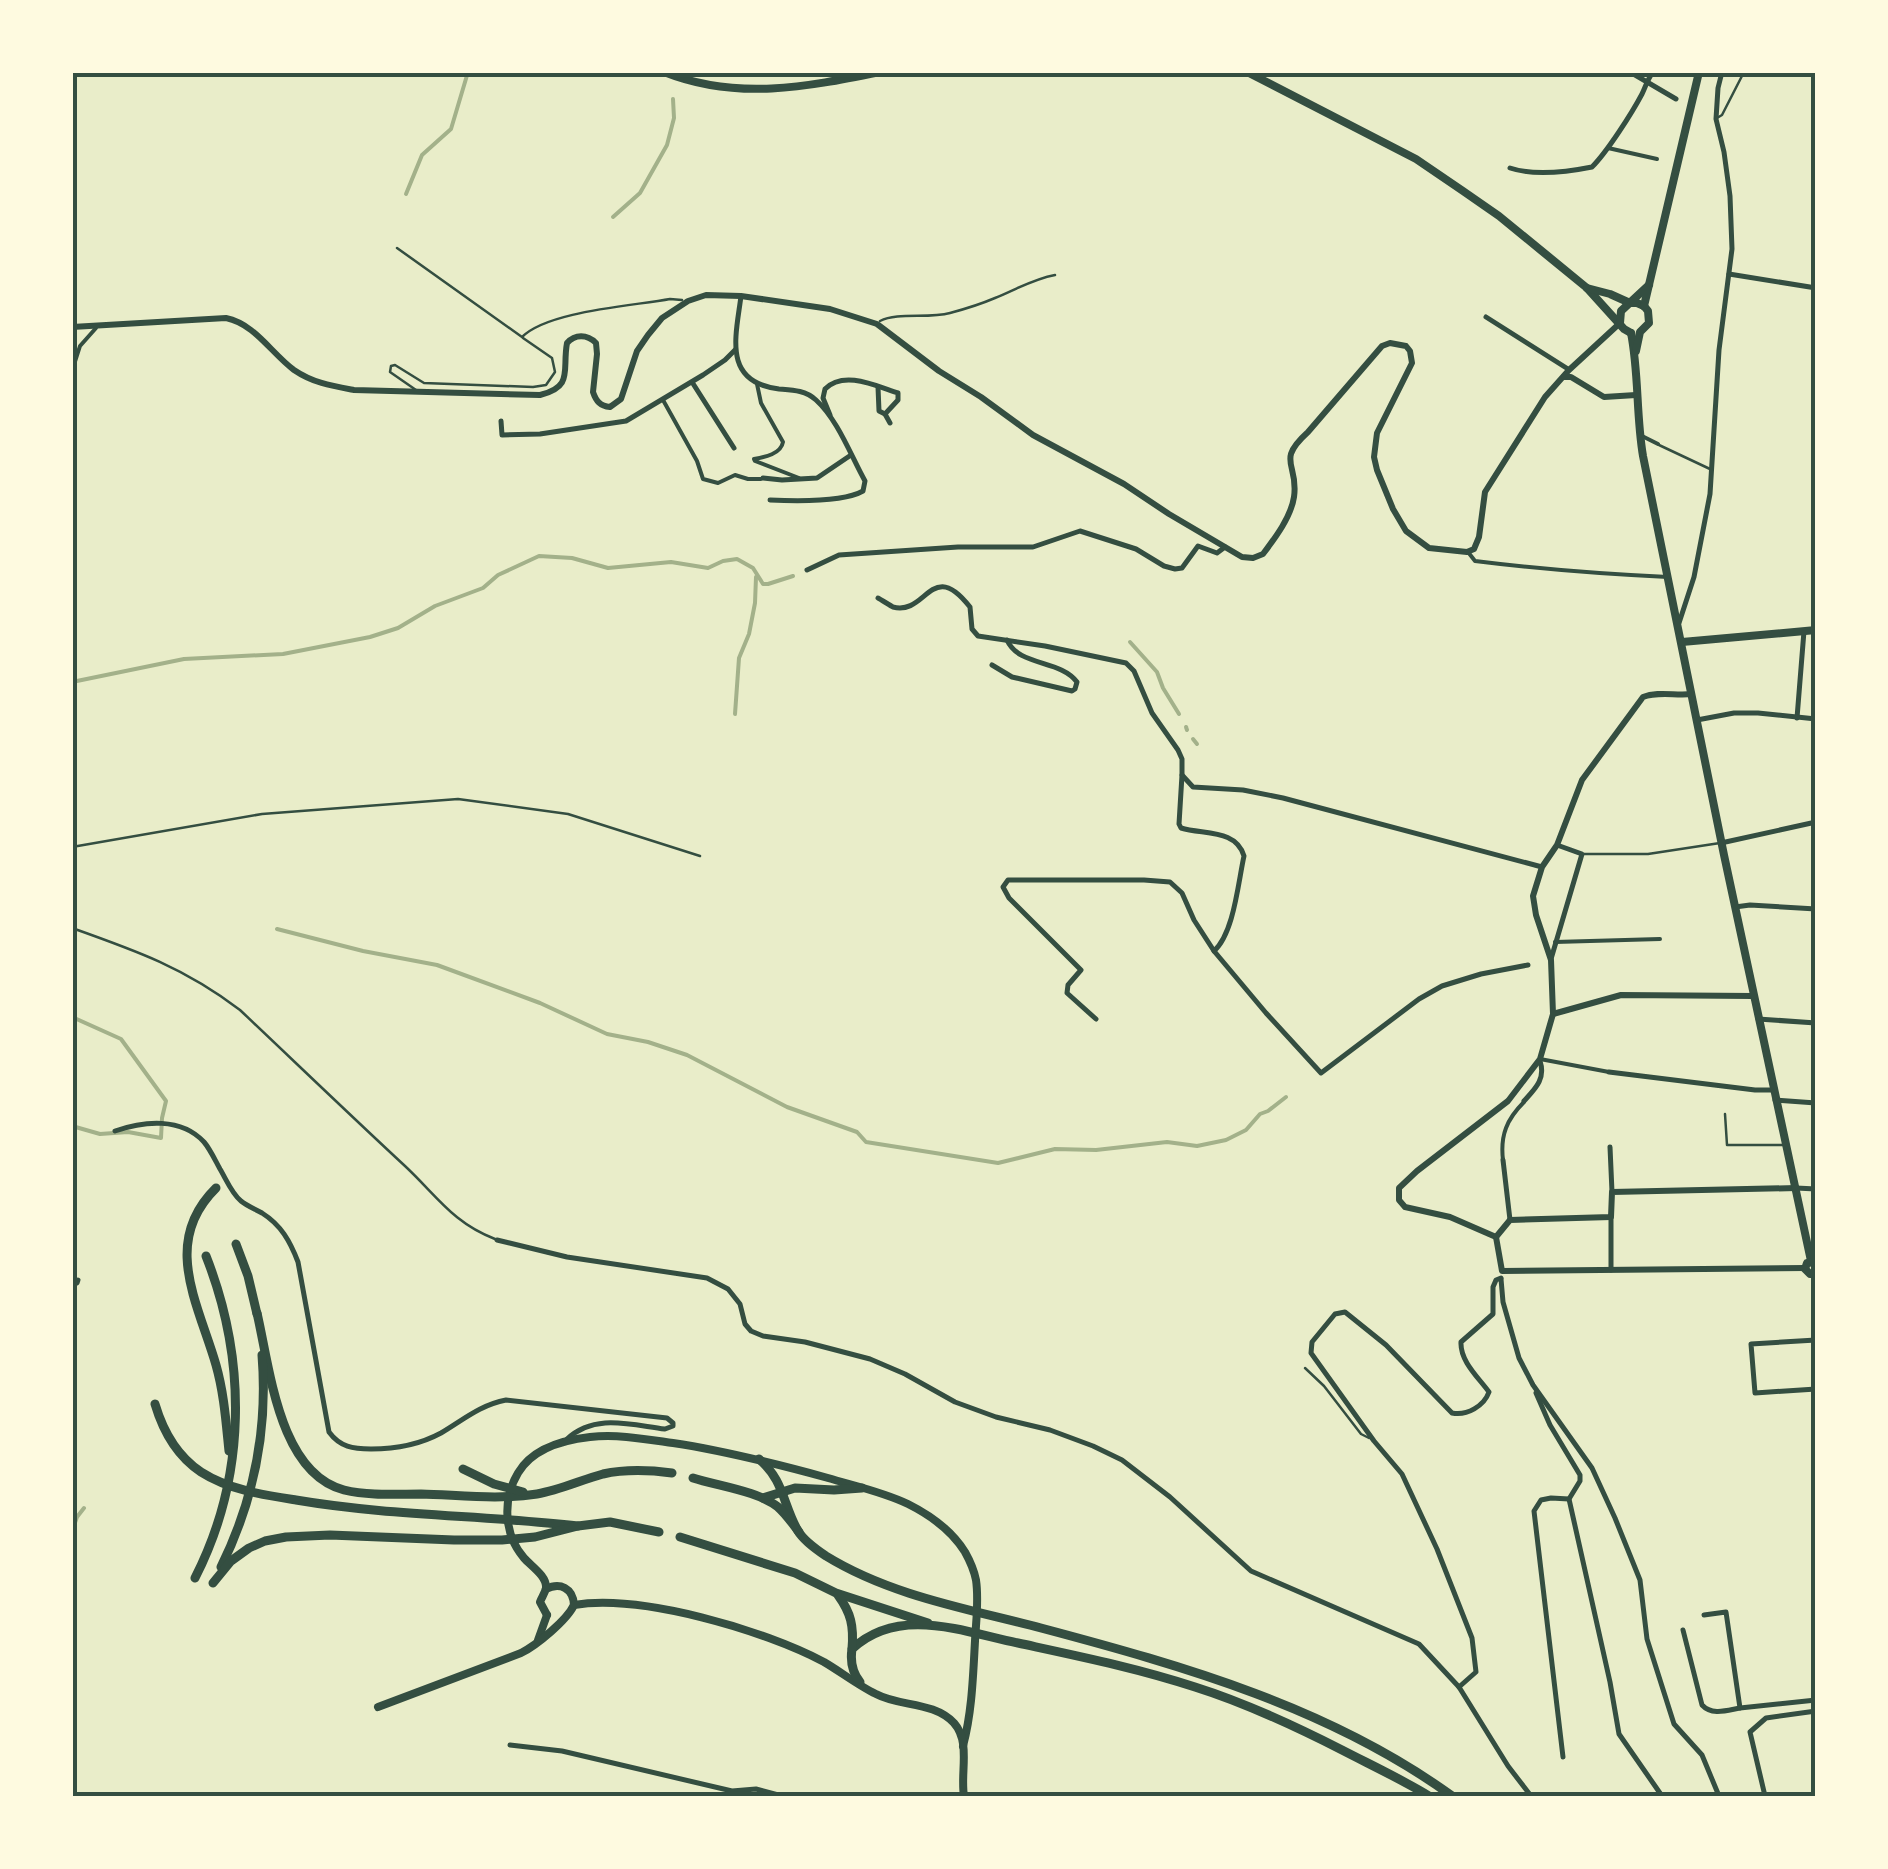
<svg xmlns="http://www.w3.org/2000/svg" width="1888" height="1869" font-family="'Golos Text',sans-serif">
<rect width="100%" height="100%" fill="#e9edc9"/>
<g fill="none" stroke-linecap="round" stroke-linejoin="round">
<!-- stream -->
<g stroke="#a3b18a" stroke-width="4">
<polyline points="406,194 422,155 451,129 468,72"/>
<polyline points="613,217 640,193 667,145 674,118 673,99"/>
<polyline points="1130,642 1157,672 1163,688 1179,714"/>
<polyline points="72,682 184,659 283,654 370,637 398,628 435,606 483,588 498,575 539,556 572,558 608,568 671,562 708,568 723,561 737,559 753,568 763,584 768,584 793,576"/>
<polyline points="735,714 739,658 749,634 755,603 756,577"/>
<polyline points="1186,727 1187,730"/>
<polyline points="1193,739 1197,744"/>
<polyline points="277,929 363,951 437,965 540,1003 607,1034 648,1042 687,1055 787,1107 857,1132 866,1142 998,1163 1055,1149 1096,1150 1167,1142 1197,1146 1226,1140 1246,1130 1260,1114 1268,1111 1286,1097"/>
<polyline points="72,1017 121,1039 166,1101 162,1118 161,1138 128,1132 100,1134 72,1126"/>
<polyline points="72,1531 77,1517 84,1508"/>
</g>
<!-- service -->
<g stroke="#344e41" stroke-width="2.5">
<polyline points="1717,118 1722,115 1744,72"/>
<path d="M397 248 522 337C548 311 632 306 670 299L682 300"/>
<path d="M880 321C898 312 928 319 950 313 965 309 981 304 995 298 1015 290 1033 279 1055 275"/>
<polyline points="416,390 390,372 391,366 395,365 424,383 533,387 546,385 555,372 552,358 523,338"/>
<polyline points="1659,445 1710,469"/>
<polyline points="72,847 262,814 458,799 568,814 700,856"/>
<polyline points="1584,854 1648,854 1720,843"/>
<path d="M72 928C137 951 185 968 240 1010 295 1062 350 1115 405 1166 437 1196 453 1223 495 1239"/>
<polyline points="1725,1114 1727,1145 1785,1145"/>
<polyline points="1305,1368 1324,1386 1361,1434 1369,1438"/>
</g>
<!-- pedestrian -->
<g stroke="#344e41" stroke-width="4">
<polyline points="1608,148 1657,159"/>
<polyline points="72,371 80,346 96,328"/>
<path d="M757 384 761 403 783 442C781 454 765 457 754 459L755 461 799 478"/>
<polyline points="663,400 697,461 703,479 718,483 735,475 748,479 761,479"/>
<polyline points="1640,435 1658,444"/>
<path d="M1468 552 1475 561C1539 569 1603 574 1668 577"/>
<polyline points="1555,942 1660,939"/>
<polyline points="1540,1059 1609,1072"/>
<path d="M1503 1160C1500 1135 1507 1119 1524 1102"/>
</g>
<!-- minor -->
<g stroke="#344e41" stroke-width="5">
<polyline points="1630,72 1676,99"/>
<path d="M1510 168C1534 176 1567 172 1592 167 1607 152 1632 113 1642 94 1646 86 1647 80 1653 72"/>
<polyline points="1729,274 1816,288"/>
<path d="M741 296C736 336 722 382 779 389 792 390 805 390 816 400 838 420 851 456 865 481L863 491C844 502 793 501 770 500"/>
<polyline points="1486,317 1568,369"/>
<polyline points="692,382 734,448"/>
<polyline points="878,387 879,411 885,414"/>
<path d="M830 415 823 398 825 389C844 370 876 386 898 393V400L885 414 890 423"/>
<polyline points="501,421 502,435 540,434 626,421 703,375 725,360 735,350"/>
<polyline points="763,478 782,480 817,478 851,455"/>
<polyline points="807,570 839,555 958,547 1033,547 1080,531 1136,549 1164,566 1175,569 1182,568 1198,546 1217,553 1225,547"/>
<path d="M878 598C880 599 891 606 893 607 927 616 931 557 970 607L972 629 978 636 1045 646 1126 663 1134 671 1152 713 1178 750 1182 759V775L1193 787 1243 790 1283 798 1542 867"/>
<polyline points="1679,623 1694,577 1710,494 1719,350 1732,249 1730,196 1724,152 1716,119 1718,88 1722,72"/>
<path d="M992 665 1012 677 1072 691 1075 689 1077 682C1060 659 1019 667 1007 640"/>
<polyline points="1797,718 1804,631"/>
<polyline points="1697,720 1734,713 1758,713 1816,719"/>
<path d="M1182 775 1179 824 1181 828C1204 835 1236 829 1244 856 1238 883 1234 933 1214 951"/>
<polyline points="1721,843 1816,822"/>
<polyline points="1735,907 1750,905 1816,909"/>
<polyline points="1551,959 1582,854 1557,845"/>
<polyline points="1096,1019 1067,993 1068,985 1081,970 1009,898 1003,887 1008,880 1144,880 1170,882 1182,893 1194,920 1214,951 1266,1013 1321,1073 1419,999 1442,986 1481,974 1528,965"/>
<polyline points="1758,1019 1816,1023"/>
<polyline points="1609,1072 1755,1090 1773,1090"/>
<polyline points="1775,1100 1816,1103"/>
<path d="M1524 1101C1535 1089 1546 1079 1540 1061"/>
<path d="M115 1131C144 1121 181 1117 204 1142 210 1149 215 1160 220 1169 226 1179 232 1194 241 1201 247 1206 255 1209 262 1213 281 1225 290 1241 298 1262L329 1432C340 1447 353 1449 371 1449 396 1449 419 1445 441 1433 463 1420 480 1405 506 1400L667 1418 673 1423V1426L665 1429C631 1425 595 1413 567 1439"/>
<polyline points="1610,1147 1612,1192"/>
<polyline points="1503,1160 1510,1220"/>
<polyline points="1796,1188 1816,1189"/>
<polyline points="1611,1217 1611,1270"/>
<polyline points="497,1240 567,1257 707,1278 728,1289 740,1304 745,1324 751,1331 763,1336 805,1342 870,1359 905,1374 955,1402 996,1417 1050,1430 1093,1446 1122,1460 1170,1497 1251,1571 1419,1644 1459,1687 1508,1766 1531,1796"/>
<polyline points="1501,1279 1503,1302 1519,1358 1533,1385 1592,1468 1615,1518 1640,1580 1647,1639 1674,1724 1702,1755 1719,1796"/>
<polyline points="72,1284 77,1283 78,1280"/>
<polyline points="1816,1340 1751,1344 1755,1393 1816,1389"/>
<polyline points="1536,1393 1550,1425 1580,1475 1580,1481 1569,1499 1610,1682 1619,1734 1662,1796"/>
<polyline points="1704,1615 1726,1612 1740,1708 1816,1700"/>
<path d="M1683 1630 1702 1705C1712 1716 1728 1710 1740 1708"/>
<path d="M1459 1687 1476 1672 1472 1638 1437 1549 1402 1474 1374 1441 1311 1353 1312 1342 1335 1314 1345 1312 1386 1345 1452 1413C1467 1416 1484 1406 1489 1392 1478 1377 1460 1361 1461 1342L1493 1314V1287L1496 1280 1501 1278"/>
<polyline points="510,1745 562,1751 732,1791 756,1789 782,1796"/>
<polyline points="1563,1757 1534,1511 1541,1500 1551,1498 1569,1499"/>
<polyline points="1765,1796 1750,1732 1766,1718 1816,1711"/>
</g>
<!-- tertiary -->
<g stroke="#344e41" stroke-width="6">
<path d="M72 327 226 318C255 324 271 353 294 370 313 383 332 386 354 390L540 395C574 387 562 370 567 343 575 334 587 334 596 343L597 354 593 392C596 401 600 406 610 407L621 399 637 351 648 335 662 318 688 301 706 295 741 296 830 309 877 324 939 371 981 397 1033 435 1124 484 1169 514 1242 557 1253 558 1263 554C1275 538 1291 517 1294 497 1299 463 1275 462 1308 432L1382 346 1390 343 1406 346 1410 351 1412 363 1377 433 1374 457 1377 470 1393 509 1406 531 1429 548 1467 552 1474 549 1479 537 1485 492 1545 397 1569 370 1620 323"/>
<polyline points="1564,377 1571,377 1604,397 1636,395"/>
<polyline points="1553,1014 1621,995 1753,996"/>
<path d="M1496 1237 1450 1217 1405 1207 1399 1200V1188L1417 1171 1508 1101 1540 1059 1553 1014 1551 960 1536 915 1533 896 1542 867 1557 845 1582 780 1643 697C1658 691 1676 696 1692 694"/>
<polyline points="1496,1237 1502,1271 1805,1268"/>
<polyline points="1496,1237 1510,1220 1611,1217 1612,1192 1796,1188"/>
</g>
<!-- secondary -->
<g stroke="#344e41" stroke-width="8">
<path d="M664 72C737 101 806 87 880 72"/>
<polyline points="1247,72 1416,159 1463,191 1499,216 1587,288 1624,329 1631,333"/>
<polyline points="1587,288 1610,294 1630,303 1637,303 1644,306"/>
<polyline points="1644,306 1699,72"/>
<polyline points="1620,323 1621,311 1649,285"/>
<path d="M1631 333C1639 373 1636 415 1643 456L1724 855 1811 1261"/>
<polyline points="1636,351 1640,332 1649,323 1648,311 1644,306"/>
<polyline points="1682,642 1816,630"/>
<polyline points="1816,1262 1807,1263 1805,1269 1810,1274 1816,1274"/>
</g>
<!-- primary -->
<g stroke="#344e41" stroke-width="8">
<path d="M546 1589C560 1582 573 1588 574 1605"/>
<path d="M547 1615 540 1602C542 1597 545 1593 546 1588 547 1576 531 1566 524 1558 504 1535 502 1500 518 1473 532 1449 563 1440 590 1437 618 1434 645 1439 673 1443 726 1451 777 1464 828 1478 855 1486 883 1492 908 1504 930 1515 952 1531 965 1552 970 1561 974 1570 976 1580 979 1600 976 1621 975 1641 973 1677 972 1712 963 1746"/>
<polyline points="538,1640 547,1615"/>
<path d="M378 1707 521 1653C537 1645 567 1620 574 1605 641 1594 764 1630 824 1662 841 1672 859 1686 876 1694 900 1707 933 1701 954 1723 971 1742 960 1773 964 1796"/>
</g>
<!-- trunk -->
<g stroke="#344e41" stroke-width="9">
<path d="M759 1459C784 1480 783 1505 798 1531 804 1541 817 1550 826 1556 891 1596 969 1609 1041 1628 1184 1666 1331 1708 1452 1796"/>
<path d="M860 1682C852 1672 850 1662 852 1649 899 1605 964 1632 1018 1643 1078 1656 1137 1668 1195 1687 1246 1703 1295 1726 1342 1750 1371 1765 1401 1779 1429 1796"/>
</g>
<!-- motorway -->
<g stroke="#344e41" stroke-width="9">
<path d="M216 1188C161 1242 198 1303 216 1365 224 1393 226 1422 229 1451"/>
<polyline points="236,1244 248,1276 257,1314"/>
<path d="M257 1313C270 1369 279 1473 344 1490 369 1496 396 1494 421 1494 459 1495 499 1500 537 1494 560 1490 581 1480 603 1474 626 1469 649 1470 672 1473"/>
<path d="M155 1404C163 1431 177 1456 201 1472 229 1490 264 1495 296 1500 390 1516 484 1515 578 1526"/>
<polyline points="463,1469 494,1484 523,1492"/>
<path d="M693 1478C718 1486 758 1491 778 1507 786 1514 792 1523 799 1532"/>
<polyline points="763,1498 795,1488 834,1490 862,1488"/>
<polyline points="680,1537 795,1573 836,1593 928,1623"/>
<path d="M221 1567C254 1500 268 1429 262 1355"/>
<path d="M195 1578C247 1476 247 1360 206 1256"/>
<polyline points="213,1583 231,1561 249,1548 265,1541 286,1537 330,1535 454,1540 502,1540 535,1537 578,1526 610,1522 659,1532"/>
<path d="M838 1595C851 1613 854 1626 852 1649"/>
</g>
</g>
<!-- border -->
<rect width="1888" height="1869" fill="none" stroke="#fefae0" stroke-width="150"/>
<rect x="75" y="75" width="1738" height="1719" fill="none" stroke="#344e41" stroke-width="4"/>
</svg>
